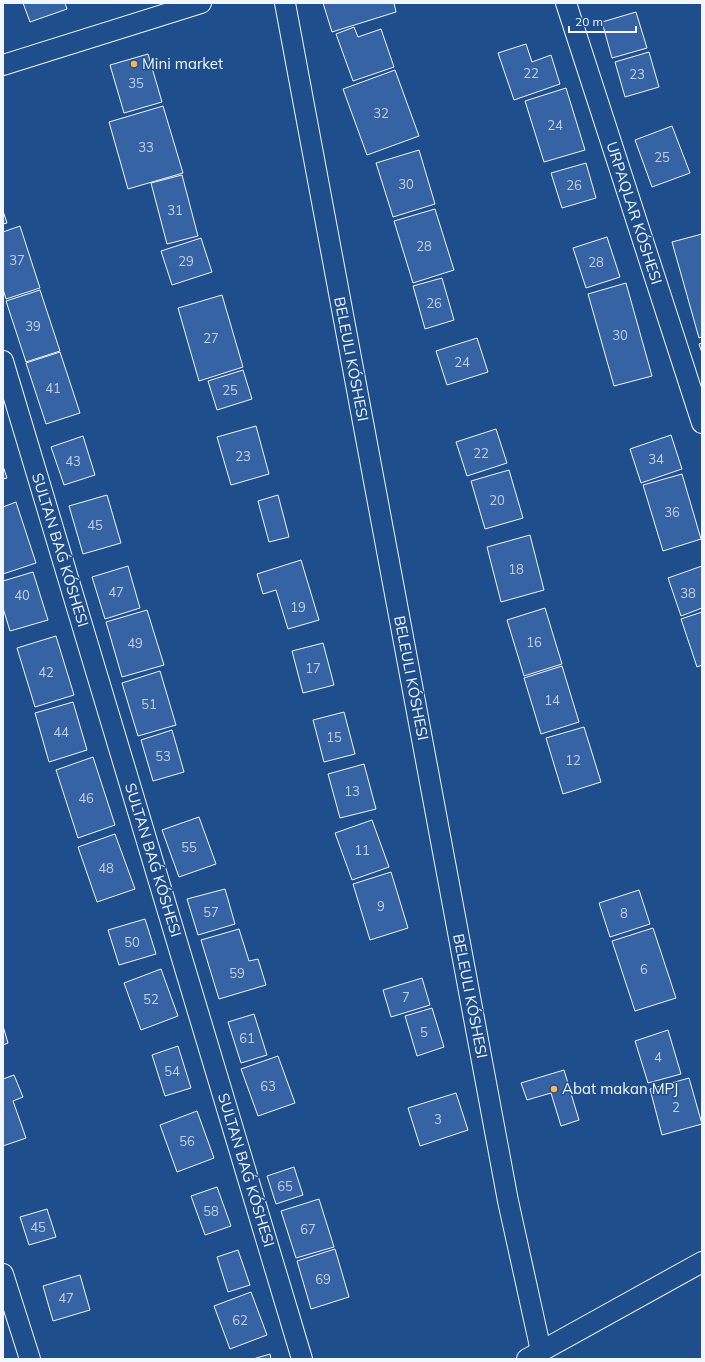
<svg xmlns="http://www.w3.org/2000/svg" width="705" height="1362" font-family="Mulish,sans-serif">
<rect width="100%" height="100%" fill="#1f4e8c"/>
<!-- building -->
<g fill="#3563a3" stroke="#f2f6ff">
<polygon points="23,3 65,3 67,9 30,22"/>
<polygon points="323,3 394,3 396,12 332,32"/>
<polygon points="636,12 647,48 612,58 602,22"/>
<polygon points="354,27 358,37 381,29 394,67 353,81 336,34"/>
<polygon points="526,44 532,62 551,55 560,84 514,100 498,53"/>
<polygon points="649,52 659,87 625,97 615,62"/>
<polygon points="148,54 162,102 124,113 110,65"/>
<polygon points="395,70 419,136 367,155 343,89"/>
<polygon points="566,88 585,150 544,162 525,101"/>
<polygon points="163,106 183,173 128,189 109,122"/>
<polygon points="672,126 690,173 652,187 635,140"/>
<polygon points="419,150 435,204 393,217 376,163"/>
<polygon points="586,163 596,198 562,208 551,173"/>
<polygon points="182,175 198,236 167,244 151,183"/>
<polygon points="435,209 454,270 413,283 394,221"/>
<polygon points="3,211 7,223 3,224"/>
<polygon points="20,226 40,288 6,299 3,289 3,232"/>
<polygon points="702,234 702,337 699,338 672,242"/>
<polygon points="607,237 620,277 586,288 573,248"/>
<polygon points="201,238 212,272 172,285 161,251"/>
<polygon points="442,278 454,320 425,329 413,286"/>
<polygon points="626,283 652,376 614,386 588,294"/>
<polygon points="40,290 60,351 26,362 6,301"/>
<polygon points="222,295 243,367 199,381 178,308"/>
<polygon points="477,338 488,372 447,385 436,351"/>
<polygon points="702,343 702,353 699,344"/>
<polygon points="60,352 80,413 46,424 26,363"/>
<polygon points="243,370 252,399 217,410 208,381"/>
<polygon points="256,426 269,474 231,485 217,437"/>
<polygon points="496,429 507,463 467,476 456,442"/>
<polygon points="671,435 682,469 641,483 630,449"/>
<polygon points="83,436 95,475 64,485 51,447"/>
<polygon points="3,466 7,478 3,479"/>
<polygon points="509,470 523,518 485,529 471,481"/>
<polygon points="682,474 701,539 663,551 643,485"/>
<polygon points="107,495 121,543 83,554 69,506"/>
<polygon points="278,495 289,537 269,542 258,501"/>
<polygon points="16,502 36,563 3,574 3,507"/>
<polygon points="530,535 544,590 501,602 487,547"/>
<polygon points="301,560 319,620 288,629 276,590 263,594 257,574"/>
<polygon points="128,566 140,608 105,619 92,577"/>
<polygon points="702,566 702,608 681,616 668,578"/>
<polygon points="33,572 48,620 10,631 3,608 3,581"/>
<polygon points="545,608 562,664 524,676 507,620"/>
<polygon points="147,610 164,665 122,677 106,622"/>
<polygon points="702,612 702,665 697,667 681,619"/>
<polygon points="56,636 74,695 35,707 17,648"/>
<polygon points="323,643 334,685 303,693 292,651"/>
<polygon points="562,666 579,722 541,734 524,678"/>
<polygon points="160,671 176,725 138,736 122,683"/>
<polygon points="73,702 87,750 49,762 35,713"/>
<polygon points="344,712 355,754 324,762 313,720"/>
<polygon points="584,727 601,782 563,794 546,738"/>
<polygon points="172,730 184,772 153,781 141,740"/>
<polygon points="93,757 115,825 78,838 56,770"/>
<polygon points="364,764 376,809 340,818 328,774"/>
<polygon points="199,817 216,864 179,877 162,830"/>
<polygon points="372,820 389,867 352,880 335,833"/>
<polygon points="115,834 135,889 97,902 78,847"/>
<polygon points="391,872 408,928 370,940 353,884"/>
<polygon points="225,889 235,924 198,935 187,899"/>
<polygon points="639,890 650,924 610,937 599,903"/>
<polygon points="145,919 156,954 119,965 108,930"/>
<polygon points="653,928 676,998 635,1011 612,941"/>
<polygon points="239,929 249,961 258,959 266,985 219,999 201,940"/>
<polygon points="161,969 178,1016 141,1030 124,983"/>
<polygon points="422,978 430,1005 391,1017 383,990"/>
<polygon points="432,1008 444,1047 417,1056 405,1016"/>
<polygon points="254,1014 267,1055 241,1063 228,1022"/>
<polygon points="3,1026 8,1043 3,1045"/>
<polygon points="668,1030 681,1074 648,1083 635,1041"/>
<polygon points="178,1046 191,1088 165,1096 152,1055"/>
<polygon points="278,1056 295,1103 258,1116 241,1069"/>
<polygon points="564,1070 579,1120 561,1126 551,1093 527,1100 521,1083"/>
<polygon points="14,1075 23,1097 13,1101 26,1138 3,1146 3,1079"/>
<polygon points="689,1078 702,1124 662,1135 650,1089"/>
<polygon points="456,1093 468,1130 420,1146 408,1108"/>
<polygon points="197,1111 214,1158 177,1172 160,1125"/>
<polygon points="294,1167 303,1195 276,1204 267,1176"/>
<polygon points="217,1187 231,1226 205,1235 191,1196"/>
<polygon points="319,1199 334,1247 296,1258 281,1211"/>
<polygon points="47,1209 56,1237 29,1245 20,1217"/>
<polygon points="335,1249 349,1297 311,1309 297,1261"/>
<polygon points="238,1250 250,1285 228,1292 217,1257"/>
<polygon points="80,1275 90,1310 53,1321 43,1286"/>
<polygon points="251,1292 267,1335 230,1349 214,1306"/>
<polygon points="270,1354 271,1359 253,1359"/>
</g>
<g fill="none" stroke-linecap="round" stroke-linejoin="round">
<!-- street casing -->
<g stroke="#f2f6ff" stroke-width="22">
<g id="street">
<polyline points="285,3 508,1201 541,1351"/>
<polyline points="566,3 702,423"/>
<polyline points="3,65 201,3"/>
<polyline points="3,361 302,1359"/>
<polyline points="3,1274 30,1359"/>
<polyline points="527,1359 702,1262"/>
</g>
</g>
<!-- street -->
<use href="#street" stroke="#1f4e8c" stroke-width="20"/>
</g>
<!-- markers -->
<g fill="#ffb74d" stroke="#1f4e8c" stroke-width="1.5">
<circle cx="134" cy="64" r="4"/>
<circle cx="554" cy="1089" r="4"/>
</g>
<g text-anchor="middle" stroke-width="3" stroke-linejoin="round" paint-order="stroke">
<!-- number labels -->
<g font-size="13" fill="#c3d1e8">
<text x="531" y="78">22</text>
<text x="637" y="79">23</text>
<text x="136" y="88">35</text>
<text x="381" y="118">32</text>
<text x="555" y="130">24</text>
<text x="146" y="152">33</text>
<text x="662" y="162">25</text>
<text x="406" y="189">30</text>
<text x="574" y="190">26</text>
<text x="175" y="215">31</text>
<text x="424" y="251">28</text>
<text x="17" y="265">37</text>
<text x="186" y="266">29</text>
<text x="596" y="267">28</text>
<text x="434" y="308">26</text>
<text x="33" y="331">39</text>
<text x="620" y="340">30</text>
<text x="211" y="343">27</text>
<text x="462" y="367">24</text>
<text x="53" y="393">41</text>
<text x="230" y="395">25</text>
<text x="481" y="458">22</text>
<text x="243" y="461">23</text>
<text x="656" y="464">34</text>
<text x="73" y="466">43</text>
<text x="497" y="505">20</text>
<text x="672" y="517">36</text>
<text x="95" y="530">45</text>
<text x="516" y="574">18</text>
<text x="116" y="597">47</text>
<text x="688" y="598">38</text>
<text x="22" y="600">40</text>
<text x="298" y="612">19</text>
<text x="534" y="647">16</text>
<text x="135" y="648">49</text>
<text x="313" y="673">17</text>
<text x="46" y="677">42</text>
<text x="552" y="705">14</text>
<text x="149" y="709">51</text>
<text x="61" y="737">44</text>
<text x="334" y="742">15</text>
<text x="163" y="761">53</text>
<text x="573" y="765">12</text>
<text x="352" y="796">13</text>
<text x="86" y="803">46</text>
<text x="189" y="852">55</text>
<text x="362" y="855">11</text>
<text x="106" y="873">48</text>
<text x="381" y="911">9</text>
<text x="211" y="917">57</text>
<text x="624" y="918">8</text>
<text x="132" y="947">50</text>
<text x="644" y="974">6</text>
<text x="237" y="978">59</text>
<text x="406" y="1002">7</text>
<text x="151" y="1004">52</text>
<text x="424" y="1037">5</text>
<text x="247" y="1043">61</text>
<text x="658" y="1062">4</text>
<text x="172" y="1076">54</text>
<text x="268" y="1091">63</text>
<text x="676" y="1112">2</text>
<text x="438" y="1124">3</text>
<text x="187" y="1146">56</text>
<text x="285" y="1191">65</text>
<text x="211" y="1216">58</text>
<text x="38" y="1232">45</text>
<text x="308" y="1234">67</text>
<text x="323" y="1284">69</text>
<text x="66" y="1303">47</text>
<text x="240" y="1325">62</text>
</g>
<!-- poi labels -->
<g font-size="15" fill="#f2f6ff" stroke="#1f4e8c" text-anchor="start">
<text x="142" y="69">Mini market</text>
<text x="562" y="1094">Abat makan MPJ</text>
</g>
<!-- street labels -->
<g font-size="15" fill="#f2f6ff" stroke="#1f4e8c">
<text transform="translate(634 213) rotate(72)" y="5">URPAQLAR KÓSHESI</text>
<text transform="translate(351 359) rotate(79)" y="5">BELEULI KÓSHESI</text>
<text transform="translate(60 550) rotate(73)" y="5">SULTAN BAǴ KÓSHESI</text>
<text transform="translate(411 678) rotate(79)" y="5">BELEULI KÓSHESI</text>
<text transform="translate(153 860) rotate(73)" y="5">SULTAN BAǴ KÓSHESI</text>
<text transform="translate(470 996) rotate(79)" y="5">BELEULI KÓSHESI</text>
<text transform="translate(246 1170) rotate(73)" y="5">SULTAN BAǴ KÓSHESI</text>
</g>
</g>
<!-- border -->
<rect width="705" height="1362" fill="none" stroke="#f2f6ff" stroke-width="8"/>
<!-- scale -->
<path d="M569 26v6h67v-6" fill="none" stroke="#f2f6ff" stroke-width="2"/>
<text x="575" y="26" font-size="12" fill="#f2f6ff" stroke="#1f4e8c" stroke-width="3" paint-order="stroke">20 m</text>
</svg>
